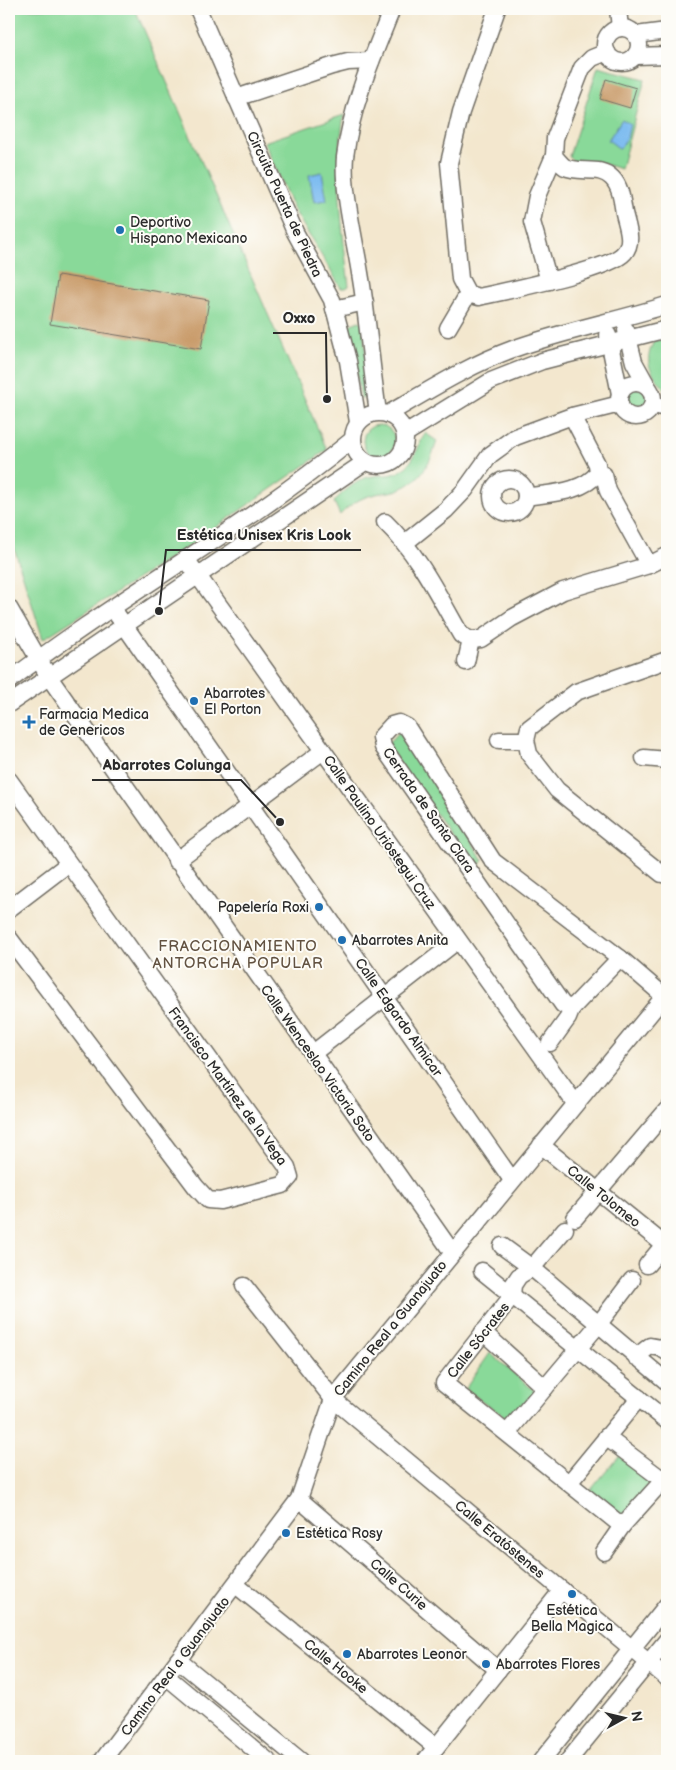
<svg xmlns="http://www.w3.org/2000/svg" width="676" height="1770" font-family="'Balsamiq Sans',sans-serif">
<rect width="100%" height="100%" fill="#fdfcf7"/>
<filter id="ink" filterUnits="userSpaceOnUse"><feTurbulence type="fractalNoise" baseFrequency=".02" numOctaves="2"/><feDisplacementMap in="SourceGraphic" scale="10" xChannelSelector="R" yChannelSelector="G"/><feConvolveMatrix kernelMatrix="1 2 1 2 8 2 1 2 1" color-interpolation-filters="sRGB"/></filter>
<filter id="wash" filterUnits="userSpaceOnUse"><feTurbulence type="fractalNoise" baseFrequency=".0096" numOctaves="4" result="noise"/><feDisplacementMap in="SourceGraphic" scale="20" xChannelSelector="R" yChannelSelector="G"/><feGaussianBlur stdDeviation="1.12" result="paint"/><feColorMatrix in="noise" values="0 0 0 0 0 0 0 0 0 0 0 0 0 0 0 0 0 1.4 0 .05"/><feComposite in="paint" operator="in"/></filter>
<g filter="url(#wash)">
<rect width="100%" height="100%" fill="#f3e7ce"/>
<!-- green -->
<g fill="#89d999" stroke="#5a8262">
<polygon points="9,9 135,9 327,450 186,548 43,639 9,532"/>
<polygon points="598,67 645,79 621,169 597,162 575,164 569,156"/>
<path d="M344 115C334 172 342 228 349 286L346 288H341L294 210 264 142Z"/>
<polygon points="359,321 363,323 369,398 361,398 350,333 349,325"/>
<path d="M667 338V392C652 373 642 365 654 341Z"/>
<circle cx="636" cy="400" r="12"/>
<circle cx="379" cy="441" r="16"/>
<path d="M425 433 437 441C431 461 421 481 400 489 395 492 387 492 381 493 364 496 352 502 340 515L334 502C341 493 354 483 365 478 381 472 397 481 411 461 417 453 420 442 425 433Z"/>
<polygon points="402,729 483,860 476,870 387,745"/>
<polygon points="490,1353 537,1393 514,1423 465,1389"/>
<polygon points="619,1456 651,1481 624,1518 589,1492"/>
</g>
<!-- water -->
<g fill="#7cbbf0" stroke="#54738e">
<polygon points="622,119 630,124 627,138 620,149 608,140"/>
<polygon points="322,172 327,200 314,202 309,175"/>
</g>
<g id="blocks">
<!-- building -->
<g fill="#c99b6b">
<polygon points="606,79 636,88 630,108 600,99"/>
<polygon points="58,275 209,300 201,349 50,324"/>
</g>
</g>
</g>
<g filter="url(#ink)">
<use href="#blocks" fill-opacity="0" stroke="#716d64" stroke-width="1"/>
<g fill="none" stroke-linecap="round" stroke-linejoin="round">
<!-- minor casing -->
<g stroke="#716d64" stroke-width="19">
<g id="minor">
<polyline points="198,9 295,232 332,300 348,361 358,422"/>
<path d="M497 9 461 112 449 163 460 279 468 294 479 297C505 291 610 270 624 253 634 242 627 226 624 213 622 201 621 187 612 178 600 165 580 174 565 167 561 165 557 159 554 156L555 138 582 68 592 58 607 52"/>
<polyline points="618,9 620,28"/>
<circle cx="622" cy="45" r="17"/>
<polyline points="636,35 667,31"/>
<polyline points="635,56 667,55"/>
<polyline points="236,98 332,66 348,62 371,61"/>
<polyline points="549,281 532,222 537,196 554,156"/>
<polyline points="334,309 365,302"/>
<polyline points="448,328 468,294"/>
<polyline points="626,330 634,362 649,389"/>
<polyline points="608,335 620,394"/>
<circle cx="636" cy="400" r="17"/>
<polyline points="653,404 667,409"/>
<path d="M378 412C371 366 368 319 360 273 355 241 342 188 345 157 351 106 373 56 392 9"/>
<circle cx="379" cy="439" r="26"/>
<path d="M388 414C428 391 469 365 513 349 563 331 616 321 667 305"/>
<polyline points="572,416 597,464 598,473"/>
<polyline points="405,434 491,381 542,361 667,329"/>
<polyline points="604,475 608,491 649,565"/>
<circle cx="509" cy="496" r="17"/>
<path d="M526 497C550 493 582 493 598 473"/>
<path d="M385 522C419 555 438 595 461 635L471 640 481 639 512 618 563 591 649 565 667 556"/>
<polyline points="406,542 446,510 465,490 490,455 515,437 572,416 620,404"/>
<polyline points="186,559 575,1103"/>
<polyline points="9,608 49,677 452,1252"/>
<polyline points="113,609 512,1180"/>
<polyline points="667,660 576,692 529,728 526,740 529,754 557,790 662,874 667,875"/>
<polyline points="466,662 471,640"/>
<path d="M9 681C120 596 244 529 352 440"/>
<polyline points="9,704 365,462"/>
<polyline points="499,740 526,740"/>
<polyline points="644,758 667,760"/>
<polyline points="9,780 287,1167 290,1177 283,1185 220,1201 208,1200 196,1187 9,938"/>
<polyline points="176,861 323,751"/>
<polyline points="9,909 68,864"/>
<polyline points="572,1008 563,1005 383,747 381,737 392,725 399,723 407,727 493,861 620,958 664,996"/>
<polyline points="572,1008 620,958"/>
<polyline points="550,1043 568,1018 572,1008"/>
<polyline points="312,1054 457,941"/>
<polyline points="541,1145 667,1247"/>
<polyline points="575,1218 667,1110"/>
<polyline points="565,1229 532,1268 519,1276 513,1285 512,1296 444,1383 622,1526"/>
<polyline points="502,1246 532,1268 667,1382"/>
<polyline points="647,1265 667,1241"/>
<polyline points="482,1271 667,1421"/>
<polyline points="244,1286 333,1399 667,1678"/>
<polyline points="483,1332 545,1388"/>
<polyline points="636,1357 650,1346 661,1348 667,1352"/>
<polyline points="507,1433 598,1325 632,1280"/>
<polyline points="606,1437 663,1480"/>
<polyline points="569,1483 639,1398"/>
<polyline points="299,1499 498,1670"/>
<polyline points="604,1552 622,1526 667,1476"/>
<polyline points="236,1585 436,1747"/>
<polyline points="178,1660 301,1761"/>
<polyline points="166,1676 268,1761"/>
<polyline points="102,1761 299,1499 333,1399 667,993"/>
<polyline points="425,1761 562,1590"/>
<polyline points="541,1761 667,1605"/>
<polyline points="568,1761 667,1640"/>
</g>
</g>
<!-- minor -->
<use href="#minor" stroke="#fff" stroke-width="16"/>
</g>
</g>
<!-- markers -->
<g fill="#1f6fb2" stroke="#fdfcf7" stroke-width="2">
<circle cx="120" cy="230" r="5"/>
<circle cx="194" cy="701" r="5"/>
<path d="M26.5 714.5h5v5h5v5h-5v5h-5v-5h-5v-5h5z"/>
<circle cx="319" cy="907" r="5"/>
<circle cx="342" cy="940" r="5"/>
<circle cx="286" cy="1533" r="5"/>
<circle cx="572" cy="1594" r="5"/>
<circle cx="347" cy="1654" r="5"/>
<circle cx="486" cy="1664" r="5"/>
</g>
<g text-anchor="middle" stroke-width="4" stroke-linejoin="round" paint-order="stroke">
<!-- street labels -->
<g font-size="14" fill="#2b2b2b" stroke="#fdfcf7">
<text transform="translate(285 204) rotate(65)" y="5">Circuito Puerta de Piedra</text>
<text transform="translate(429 810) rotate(55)" y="5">Cerrada de Santa Clara</text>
<text transform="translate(380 832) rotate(55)" y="5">Calle Paulino Urióstegui Cruz</text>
<text transform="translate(399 1017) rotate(55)" y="5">Calle Edgardo Almicar</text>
<text transform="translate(318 1063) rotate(55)" y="5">Calle Wenceslao Victoria Soto</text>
<text transform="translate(228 1086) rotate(54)" y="5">Francisco Martínez de la Vega</text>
<text transform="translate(604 1196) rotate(39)" y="5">Calle Tolomeo</text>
<text transform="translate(390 1328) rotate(-51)" y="5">Camino Real a Guanajuato</text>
<text transform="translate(478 1340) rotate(-52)" y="5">Calle Sócrates</text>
<text transform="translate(500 1539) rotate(40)" y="5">Calle Eratóstenes</text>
<text transform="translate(399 1584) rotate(41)" y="5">Calle Curie</text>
<text transform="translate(175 1666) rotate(-53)" y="5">Camino Real a Guanajuato</text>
<text transform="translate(336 1666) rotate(39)" y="5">Calle Hooke</text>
</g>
<!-- poi labels -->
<g font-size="14" fill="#2b2b2b" stroke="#fdfcf7" text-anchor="start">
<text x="130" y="227">Deportivo<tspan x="130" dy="16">Hispano Mexicano</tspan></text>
<text x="204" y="698">Abarrotes<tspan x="204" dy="16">El Porton</tspan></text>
<text x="39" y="719">Farmacia Medica<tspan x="39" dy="16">de Genericos</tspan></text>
<text x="309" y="912" text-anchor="end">Papelería Roxi</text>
<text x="352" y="945">Abarrotes Anita</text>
<text x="296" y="1538">Estética Rosy</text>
<text x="572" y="1615" text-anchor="middle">Estética<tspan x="572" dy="16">Bella Magica</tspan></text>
<text x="357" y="1659">Abarrotes Leonor</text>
<text x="496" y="1669">Abarrotes Flores</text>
</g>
<!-- neighbourhood labels -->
<g font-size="15" letter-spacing="1" fill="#625241" stroke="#fdfcf7">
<text x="238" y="951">FRACCIONAMIENTO<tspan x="238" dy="17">ANTORCHA POPULAR</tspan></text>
</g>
</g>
<!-- callouts -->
<path fill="none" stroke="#2b2b2b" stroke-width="2" d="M327 399L326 333H273M159 611L166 550H361M280 822L241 780H92"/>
<g fill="#2b2b2b" stroke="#fdfcf7" stroke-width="2">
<circle cx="327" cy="399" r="5"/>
<circle cx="159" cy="611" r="5"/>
<circle cx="280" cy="822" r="5"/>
</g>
<g font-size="15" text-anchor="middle" font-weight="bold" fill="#2b2b2b" stroke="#fdfcf7" stroke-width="4" stroke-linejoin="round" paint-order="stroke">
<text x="299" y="323">Oxxo</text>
<text x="264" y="540">Estética Unisex Kris Look</text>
<text x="167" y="770">Abarrotes Colunga</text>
</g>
<!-- margin -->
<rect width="676" height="1770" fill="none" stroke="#fdfcf7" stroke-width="30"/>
<!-- north arrow -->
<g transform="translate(624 1718) rotate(82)" stroke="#fdfcf7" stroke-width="4" paint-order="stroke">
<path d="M0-4L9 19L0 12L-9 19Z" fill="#2b2b2b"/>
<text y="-8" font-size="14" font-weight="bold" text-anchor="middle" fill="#2b2b2b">N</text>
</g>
</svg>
